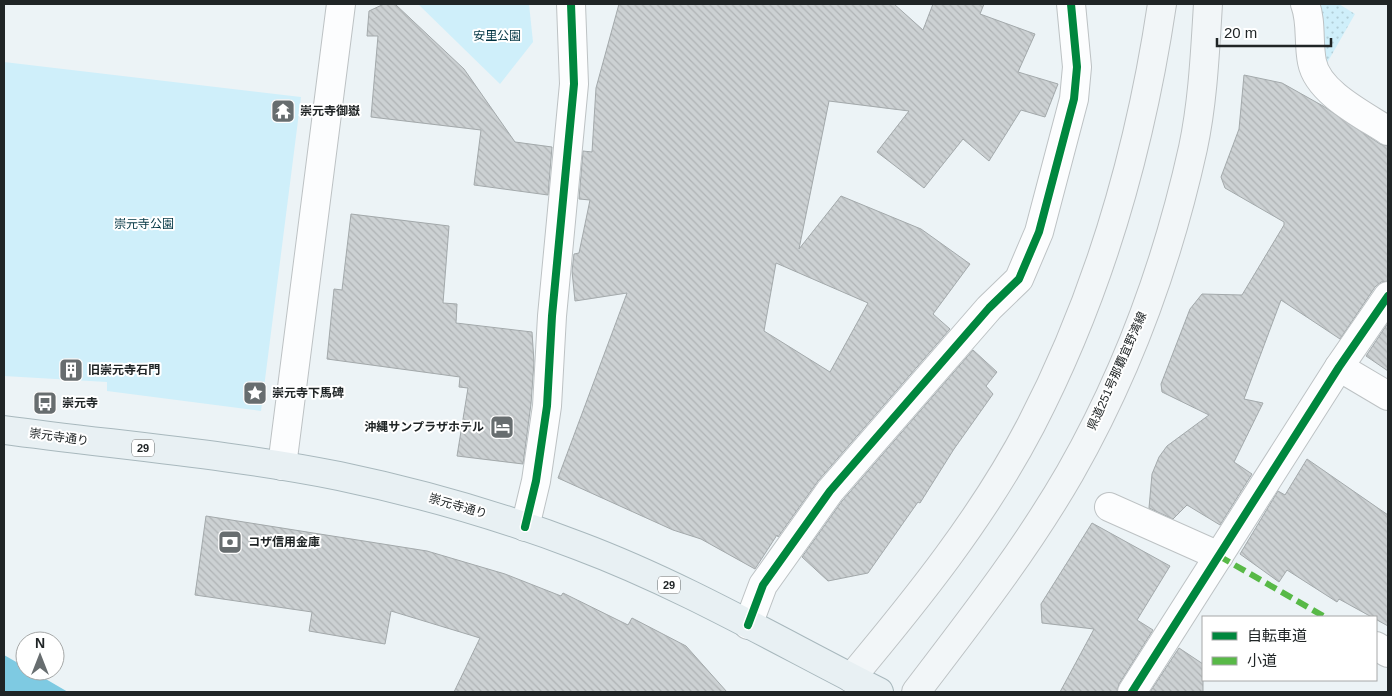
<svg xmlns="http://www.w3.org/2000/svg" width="1392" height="696" font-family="Helvetica,'Noto Sans JP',sans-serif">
<defs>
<pattern id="grass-dots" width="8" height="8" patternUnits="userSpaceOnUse" patternTransform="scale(1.25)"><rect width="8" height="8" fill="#cfeffa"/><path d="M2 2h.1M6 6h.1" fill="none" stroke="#b1cdd6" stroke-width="1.8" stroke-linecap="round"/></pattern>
<pattern id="building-back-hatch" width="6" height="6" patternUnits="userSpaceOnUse" patternTransform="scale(1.25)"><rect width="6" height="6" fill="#ccd1d3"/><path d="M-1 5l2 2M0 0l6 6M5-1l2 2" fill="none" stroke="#afb3b5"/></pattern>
</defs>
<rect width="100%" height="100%" fill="#ecf3f6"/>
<!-- grass -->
<path fill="url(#grass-dots)" d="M1319 4H1339L1355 14 1323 70C1321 48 1327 26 1319 4Z"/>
<!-- park -->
<g fill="#cfeffa">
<polygon points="418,4 529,4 533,42 500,84"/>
<polygon points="4,62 301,97 261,411 107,391 107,382 4,376"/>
</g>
<!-- water -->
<polygon fill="#7ecae2" points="4,655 25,667 25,671 32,671 68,692 4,692"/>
<!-- building -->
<g fill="url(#building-back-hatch)" stroke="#a3a9ab" fill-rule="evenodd">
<polygon points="384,4 395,4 464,69 515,142 552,147 548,195 474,185 481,130 371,117 378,36 367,36 369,11"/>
<path d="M619 4H894L923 30 933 4H984L980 14 1035 34 1018 72 1058 84 1045 117 1021 110 989 161 963 139 924 188 877 152 909 111 829 101 799 249 841 196 921 229 970 264 933 314 950 329 818 481 778 537 777 535 755 569 701 539 673 530 558 478 627 293 575 301 572 271 574 254 579 253 590 200 579 199 583 151 592 152 596 88ZM776 263 868 303 830 372 764 331Z"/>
<polygon points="1244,75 1282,83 1323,106 1380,144 1388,146 1388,281 1381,282 1375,287 1340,339 1281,300 1244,399 1263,403 1234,462 1252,474 1220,525 1187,505 1173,519 1149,508 1152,474 1159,457 1167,446 1209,415 1162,392 1161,384 1190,309 1202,294 1242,295 1284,225 1284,222 1225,188 1221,177 1239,129"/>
<polygon points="351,214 449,226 443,303 457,304 456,323 532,332 534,362 531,404 523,464 457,456 468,388 459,387 460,377 327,359 334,289 342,290"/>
<polygon points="1388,323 1388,371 1366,356"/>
<polygon points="973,350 997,372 986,386 993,394 954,449 920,503 918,502 868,573 828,581 802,557 842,501"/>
<polygon points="1307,459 1388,515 1388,626 1339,599 1337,602 1287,570 1279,582 1240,554 1278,491 1285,495"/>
<polygon points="206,516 427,551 505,574 561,596 563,593 628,625 632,618 686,646 727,692 454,692 480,638 391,611 385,644 309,631 312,612 195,595"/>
<polygon points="1092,523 1170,566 1137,620 1153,630 1119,684 1117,692 1060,692 1094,629 1042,623 1041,604"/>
<polygon points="1179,648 1203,664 1203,692 1150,692"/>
</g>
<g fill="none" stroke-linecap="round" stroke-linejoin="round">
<!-- minor casing -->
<g stroke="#bdc2c4" stroke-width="30">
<g id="minor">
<path d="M1305 4C1312 22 1308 43 1312 62 1318 93 1364 115 1388 131"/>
<polyline points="1339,367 1388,396"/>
<polyline points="1109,507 1219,556"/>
<polyline points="525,527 536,481 547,406 552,316 574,84 571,4"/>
<polyline points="748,625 763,585 830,491 989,308 1019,279 1039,232 1074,99 1077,67 1071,4"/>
<polyline points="1376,646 1388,653"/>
<polyline points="1132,692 1339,367 1388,296"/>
</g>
</g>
<!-- tertiary casing -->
<g stroke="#bdc2c4" stroke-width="30">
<polyline id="tertiary" points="282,466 341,4"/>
</g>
<!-- secondary casing -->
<g stroke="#bdc2c4" stroke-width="30">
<g id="secondary">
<path d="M851 678C917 599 983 517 1031 425 1100 292 1140 151 1162 4"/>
<path d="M916 692C970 621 1025 551 1070 473 1127 373 1168 261 1193 148 1203 101 1205 52 1208 4"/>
</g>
</g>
<!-- primary casing -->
<g stroke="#a8b8bd" stroke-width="30">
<path id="primary" d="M4 430C115 445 229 454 339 476 420 493 501 516 579 546 683 585 780 642 879 692"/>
</g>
<!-- minor -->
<use href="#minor" stroke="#fcfdfe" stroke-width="28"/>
<!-- tertiary -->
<use href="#tertiary" stroke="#fcfdfe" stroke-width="28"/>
<!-- secondary -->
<use href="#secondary" stroke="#f2f6f8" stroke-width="28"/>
<!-- primary -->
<use href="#primary" stroke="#e8f0f3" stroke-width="28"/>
<!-- quiet -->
<polyline stroke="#58b947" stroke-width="6" stroke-dasharray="12 6" stroke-linecap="butt" points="1219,556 1325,617"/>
<!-- cycleway casing -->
<g stroke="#fff" stroke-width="11">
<g id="cycleway">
<polyline points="525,527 536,481 547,406 552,316 574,84 571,4"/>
<polyline points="748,625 763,585 830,491 989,308 1019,279 1039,232 1074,99 1077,67 1071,4"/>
<polyline points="1132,692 1339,367 1388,296"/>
</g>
</g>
<!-- cycleway -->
<use href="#cycleway" stroke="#00873e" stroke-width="8"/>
</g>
<!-- icons -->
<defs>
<g id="temple-square" transform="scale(1.25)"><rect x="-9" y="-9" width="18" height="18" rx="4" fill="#676d6f" stroke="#fff"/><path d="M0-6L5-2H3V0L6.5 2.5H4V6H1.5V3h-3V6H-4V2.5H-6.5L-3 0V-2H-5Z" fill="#fff"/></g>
<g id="building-square" transform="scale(1.25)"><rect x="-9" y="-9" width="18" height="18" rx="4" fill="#676d6f" stroke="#fff"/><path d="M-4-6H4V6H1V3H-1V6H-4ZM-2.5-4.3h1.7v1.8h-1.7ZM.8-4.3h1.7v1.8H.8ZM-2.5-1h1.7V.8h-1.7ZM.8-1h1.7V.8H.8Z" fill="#fff"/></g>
<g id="sight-square" transform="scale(1.25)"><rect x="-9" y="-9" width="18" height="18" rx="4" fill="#676d6f" stroke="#fff"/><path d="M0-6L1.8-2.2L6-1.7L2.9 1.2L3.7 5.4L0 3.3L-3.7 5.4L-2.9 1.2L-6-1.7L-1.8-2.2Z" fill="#fff"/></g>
<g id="bus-square" transform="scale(1.25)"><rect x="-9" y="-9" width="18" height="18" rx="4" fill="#676d6f" stroke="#fff"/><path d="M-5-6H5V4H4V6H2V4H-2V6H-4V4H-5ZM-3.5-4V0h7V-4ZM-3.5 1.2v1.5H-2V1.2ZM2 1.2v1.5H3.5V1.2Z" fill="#fff"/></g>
<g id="hotel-square" transform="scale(1.25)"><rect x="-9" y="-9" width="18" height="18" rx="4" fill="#676d6f" stroke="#fff"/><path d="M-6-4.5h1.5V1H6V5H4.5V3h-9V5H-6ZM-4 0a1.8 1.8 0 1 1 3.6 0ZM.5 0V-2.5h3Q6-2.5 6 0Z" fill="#fff"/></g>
<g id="bank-square" transform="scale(1.25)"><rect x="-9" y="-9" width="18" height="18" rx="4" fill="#676d6f" stroke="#fff"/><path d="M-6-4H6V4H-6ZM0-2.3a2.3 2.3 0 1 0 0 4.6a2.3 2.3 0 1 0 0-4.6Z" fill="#fff"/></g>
</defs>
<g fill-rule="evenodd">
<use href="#temple-square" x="283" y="111"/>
<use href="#building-square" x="71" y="370"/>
<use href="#sight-square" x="255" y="393"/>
<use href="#bus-square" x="45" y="403"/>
<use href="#hotel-square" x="502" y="427"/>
<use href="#bank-square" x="230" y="542"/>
</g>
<g text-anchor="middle" stroke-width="4" stroke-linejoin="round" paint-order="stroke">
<!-- shield labels -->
<g fill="#fff" stroke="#636667" stroke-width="1">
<rect x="132" y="439.5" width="22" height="17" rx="4"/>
<rect x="658" y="576.5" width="22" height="17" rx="4"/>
</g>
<g font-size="11" font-weight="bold" fill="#202526">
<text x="143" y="452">29</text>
<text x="669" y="589">29</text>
</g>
<!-- park labels -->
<g font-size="12" fill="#013442" stroke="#fff">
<text x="497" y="40">安里公園</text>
<text x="144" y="228">崇元寺公園</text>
</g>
<!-- poi labels -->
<g font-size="12" font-weight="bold" fill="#202526" stroke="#fff" text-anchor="start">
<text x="300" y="115">崇元寺御嶽</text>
<text x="88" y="374">旧崇元寺石門</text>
<text x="272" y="397">崇元寺下馬碑</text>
<text x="62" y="407">崇元寺</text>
<text x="484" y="431" text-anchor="end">沖縄サンプラザホテル</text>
<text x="248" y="546">コザ信用金庫</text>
</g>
<!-- street labels -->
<g font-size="12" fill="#202526" stroke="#fff">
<text transform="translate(1117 371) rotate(-66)" y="4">県道251号那覇宜野湾線</text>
<text transform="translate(59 437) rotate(8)" y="4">崇元寺通り</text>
<text transform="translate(458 506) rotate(16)" y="4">崇元寺通り</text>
</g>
</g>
<!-- border -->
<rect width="1392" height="696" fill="none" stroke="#202526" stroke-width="10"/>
<!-- legend -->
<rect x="1202" y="616" width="175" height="65" fill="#ffffff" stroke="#a6a8a8"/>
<rect x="1212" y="632" width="25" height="8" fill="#00873e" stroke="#a6a8a8"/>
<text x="1247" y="641" font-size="15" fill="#202526">自転車道</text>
<rect x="1212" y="657" width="25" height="8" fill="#58b947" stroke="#a6a8a8"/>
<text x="1247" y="666" font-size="15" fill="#202526">小道</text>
<!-- north arrow -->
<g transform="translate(40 656)"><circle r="24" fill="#ffffff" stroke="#a6a8a8"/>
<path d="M0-4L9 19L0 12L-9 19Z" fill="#676d6f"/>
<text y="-8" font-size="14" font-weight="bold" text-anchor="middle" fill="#202526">N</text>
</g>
<!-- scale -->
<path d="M1217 38v8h114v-8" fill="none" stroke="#202526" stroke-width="2.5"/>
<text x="1224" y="38" font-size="15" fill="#202526" stroke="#ffffff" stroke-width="4" paint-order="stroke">20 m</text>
</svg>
